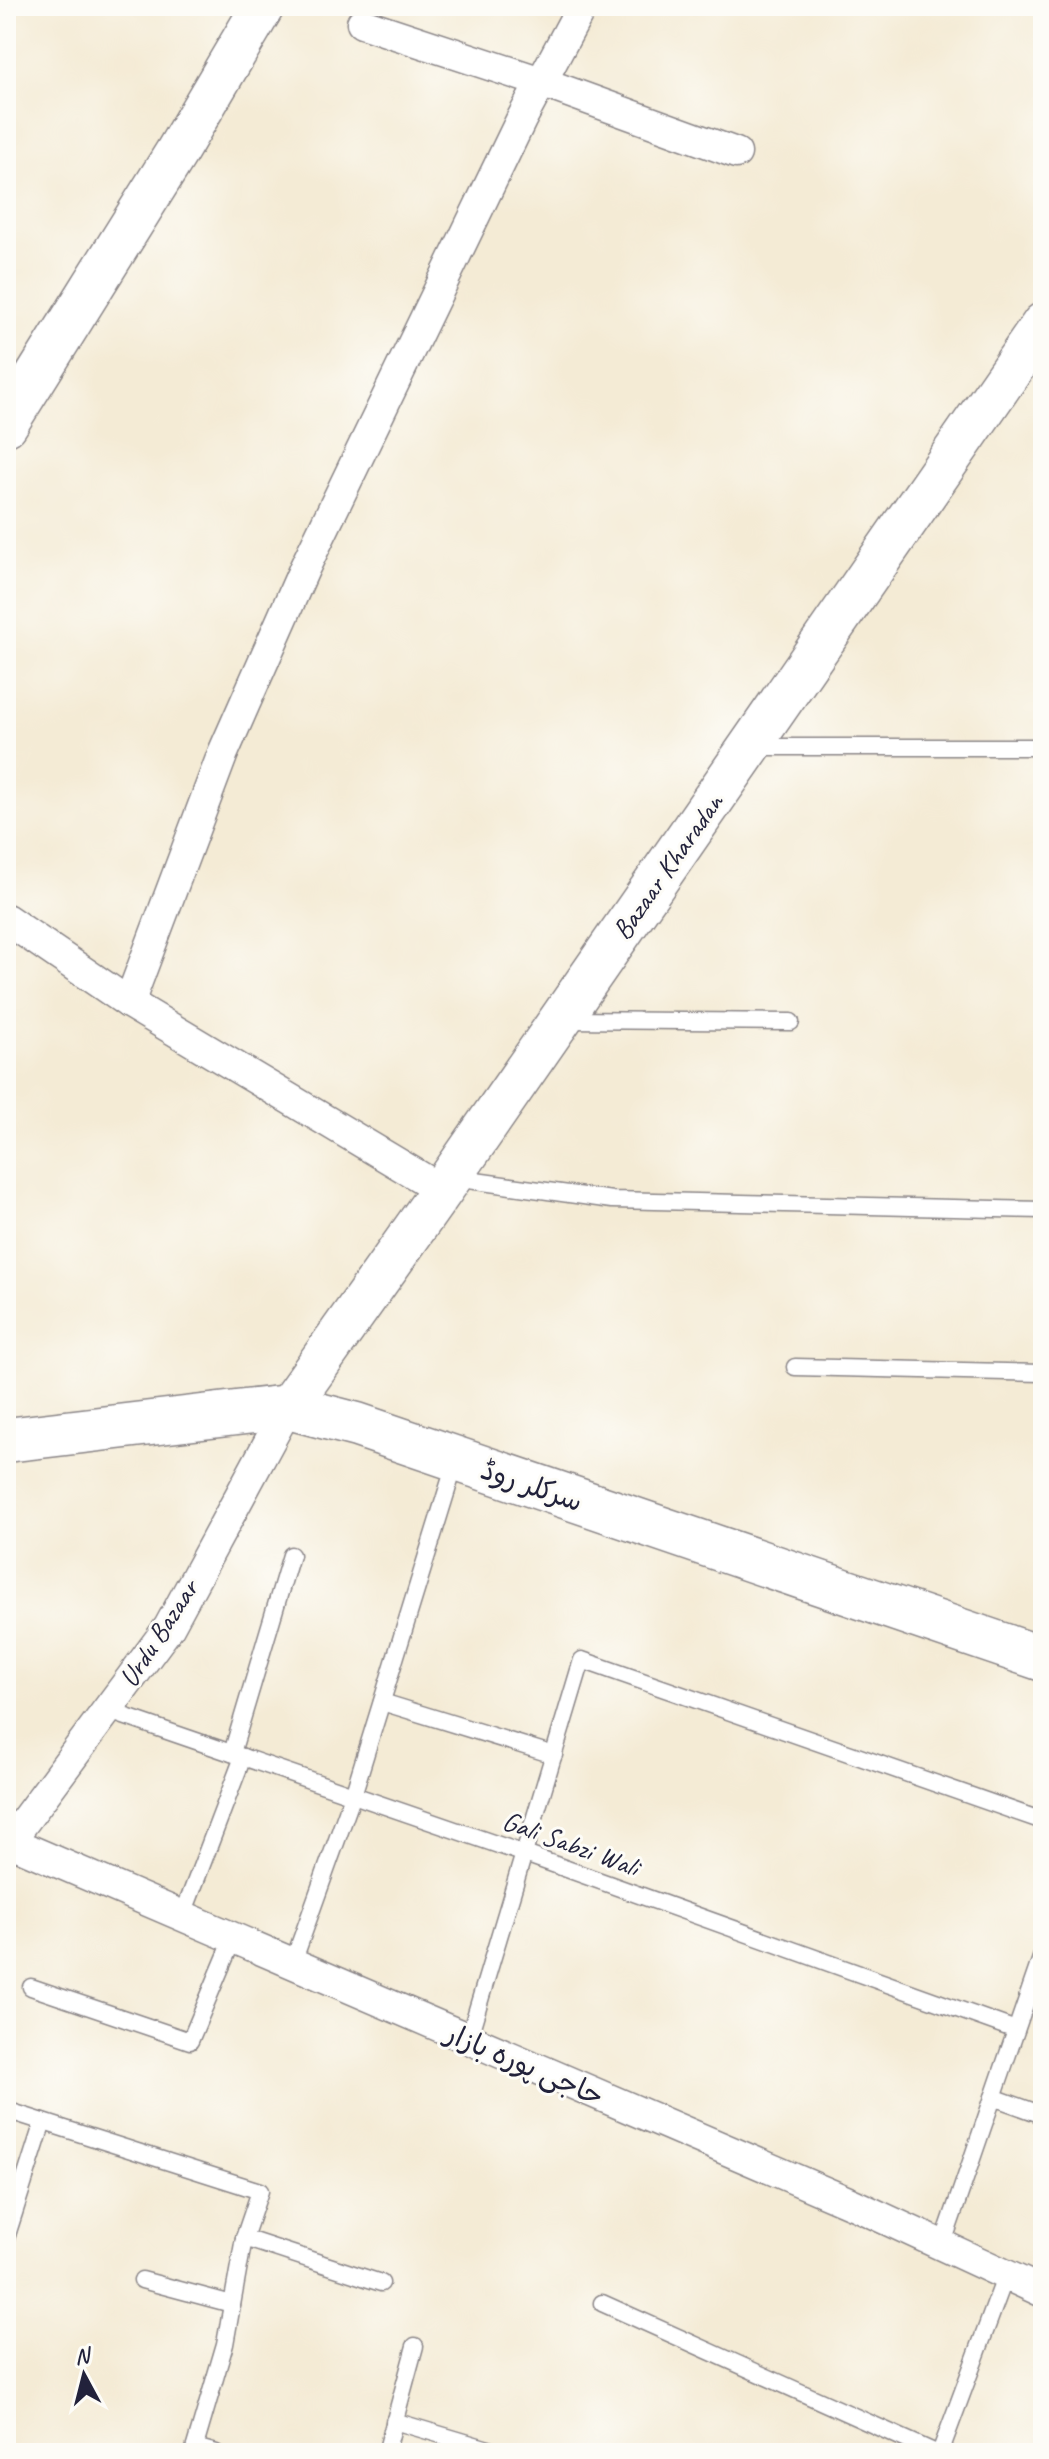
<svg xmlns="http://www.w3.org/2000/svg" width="1049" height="2459" font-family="Caveat,'Playpen Sans Arabic',sans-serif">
<rect width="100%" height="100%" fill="#fdfcf7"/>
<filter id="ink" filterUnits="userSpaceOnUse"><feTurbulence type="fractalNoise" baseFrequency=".0125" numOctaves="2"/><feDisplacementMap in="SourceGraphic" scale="16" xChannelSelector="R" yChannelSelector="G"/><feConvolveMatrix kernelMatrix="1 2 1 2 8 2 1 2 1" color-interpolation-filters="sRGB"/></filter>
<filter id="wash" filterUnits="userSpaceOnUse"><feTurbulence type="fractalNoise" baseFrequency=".006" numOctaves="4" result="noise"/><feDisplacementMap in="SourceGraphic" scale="32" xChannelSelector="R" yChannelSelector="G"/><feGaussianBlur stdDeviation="1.8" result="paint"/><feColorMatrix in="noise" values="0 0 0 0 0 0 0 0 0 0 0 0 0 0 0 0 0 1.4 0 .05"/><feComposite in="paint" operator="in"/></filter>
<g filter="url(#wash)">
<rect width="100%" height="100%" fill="#f4ebd5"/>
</g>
<g filter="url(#ink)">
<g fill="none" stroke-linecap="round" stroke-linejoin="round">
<!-- lane casing -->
<g stroke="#8b8688" stroke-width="19">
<g id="lane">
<polyline points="753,747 1043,747"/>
<polyline points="566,1020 791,1022"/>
<polyline points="454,1178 612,1200 1043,1210"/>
<polyline points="795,1367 1043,1373"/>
<polyline points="382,1702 554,1755"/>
<polyline points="106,1710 525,1854 1016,2030"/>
<polyline points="232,1753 291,1555"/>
<polyline points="182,1917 243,1757"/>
<polyline points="292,1965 353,1795 456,1461"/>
<polyline points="31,1987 190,2041 233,1939"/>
<polyline points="468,2040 582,1660 1043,1821"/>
<polyline points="993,2097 1043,2115"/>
<polyline points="6,2110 260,2191 244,2238 381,2283"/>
<polyline points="6,2238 43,2122"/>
<polyline points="942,2246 1043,1952"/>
<polyline points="142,2280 232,2304"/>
<polyline points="602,2303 936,2453"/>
<polyline points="394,2421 502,2453"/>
<polyline points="195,2447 216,2453"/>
<polyline points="193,2453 225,2344 244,2238"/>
<polyline points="386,2453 415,2346"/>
<polyline points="940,2453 1006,2275"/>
</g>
</g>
<!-- street casing -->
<g stroke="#8b8688" stroke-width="33">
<g id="street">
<polyline points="362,23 541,82 736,153"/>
<polyline points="6,919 129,1003 442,1190"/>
<polyline points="129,1003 223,753 305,567 521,120 582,6"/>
<polyline points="6,1840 855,2205 1043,2292"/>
<polyline points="6,1846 169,1627 288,1407"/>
</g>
</g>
<!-- secondary casing -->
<g stroke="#8b8688" stroke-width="45">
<g id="secondary">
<polyline points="6,425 176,153 263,6"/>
<polyline points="288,1407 442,1190 1043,324"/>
</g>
</g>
<!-- primary casing -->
<g stroke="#8b8688" stroke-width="47">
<polyline id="primary" points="6,1440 288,1407 357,1425 1043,1659"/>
</g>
<!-- lane -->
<use href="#lane" stroke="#fff" stroke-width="16"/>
<!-- street -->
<use href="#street" stroke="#fff" stroke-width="30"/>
<!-- secondary -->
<use href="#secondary" stroke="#fff" stroke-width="42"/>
<!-- primary -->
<use href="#primary" stroke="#fff" stroke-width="44"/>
</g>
</g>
<g text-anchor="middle" stroke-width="6" stroke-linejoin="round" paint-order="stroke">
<!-- street labels -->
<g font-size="28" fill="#22223b" stroke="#fdfcf7">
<text transform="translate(667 866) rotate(-55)" y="10">Bazaar Kharadan</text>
<text transform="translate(532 1485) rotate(19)" y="10">سرکلر روڈ</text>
<text transform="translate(158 1633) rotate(-57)" y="10">Urdu Bazaar</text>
<text transform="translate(571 1843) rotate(20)" y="10">Gali Sabzi Wali</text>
<text transform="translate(525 2064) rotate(23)" y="10">حاجی پورہ بازار</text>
</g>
</g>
<!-- margin -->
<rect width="1049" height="2459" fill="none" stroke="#fdfcf7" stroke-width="32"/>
<!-- north arrow -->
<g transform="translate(84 2375) rotate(353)" stroke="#fdfcf7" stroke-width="6" paint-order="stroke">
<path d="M0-6L14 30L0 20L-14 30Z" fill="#22223b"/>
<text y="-12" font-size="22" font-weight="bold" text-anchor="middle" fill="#22223b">N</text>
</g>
</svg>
